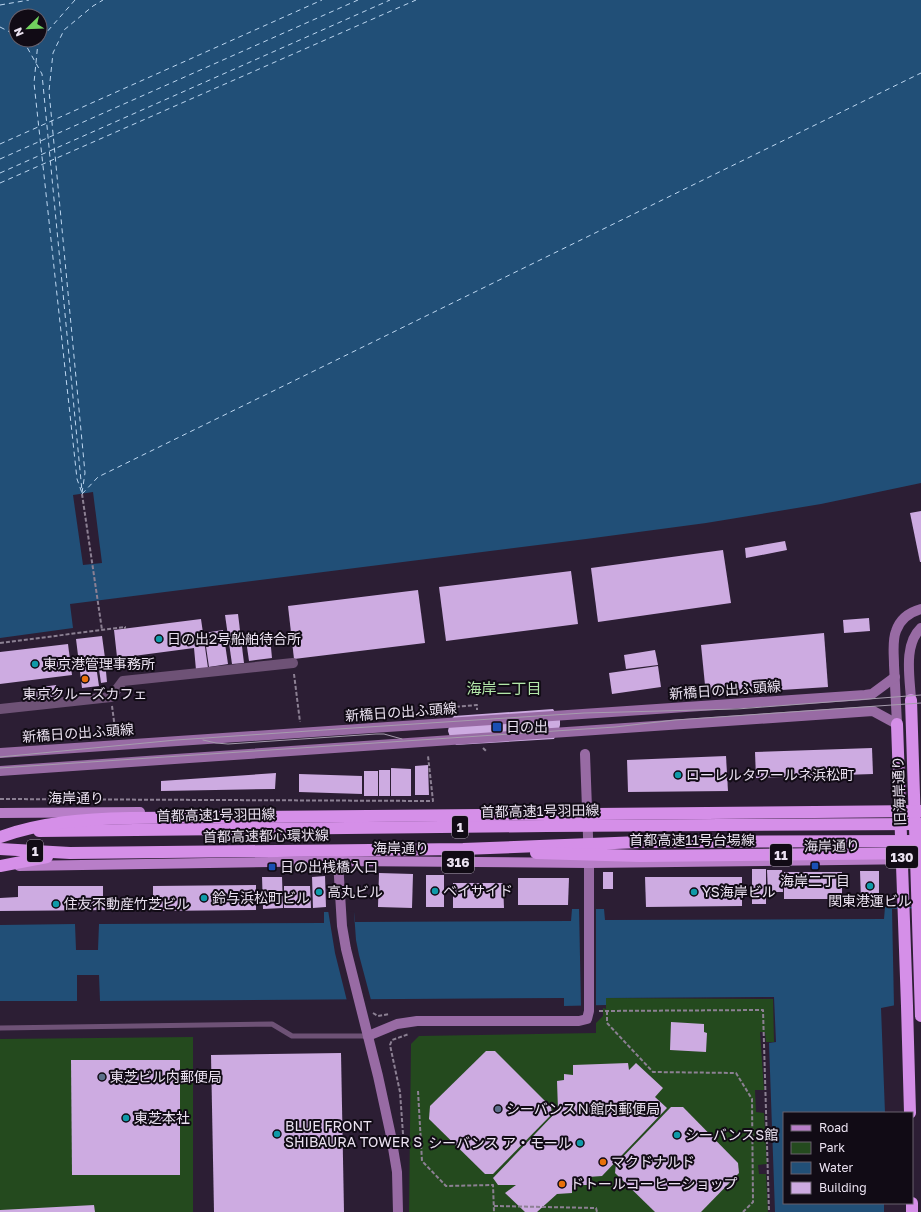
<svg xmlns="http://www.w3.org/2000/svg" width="921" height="1212" font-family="'Golos Text','Noto Sans JP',sans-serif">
<rect width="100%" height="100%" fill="#2c1e34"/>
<!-- green -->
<g fill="#244a1e">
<polygon points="606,998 773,999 774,1042 766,1042 765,1032 760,1032 764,1090 755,1090 756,1112 764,1113 767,1164 758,1165 759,1174 766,1174 768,1212 409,1212 411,1044 419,1036 596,1033 596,1023 603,1016 603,1008 606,1009"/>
<polygon points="193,1037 193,1212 0,1212 0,1039"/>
</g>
<!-- water -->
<g fill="#214f77" fill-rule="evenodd">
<path d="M0 0H921V483L821 504 706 523 586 539 70 604 73 628 0 638ZM16 16H40V40H16Z"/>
<polygon points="885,907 921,907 896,1005 881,1008 885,1113 784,1113 784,1203 884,1203 884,1212 775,1212 769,1043 776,1042 774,997 606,998 606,1005 564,1006 564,998 100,1001 99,975 77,975 77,1001 0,1001 0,925 75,924 76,950 98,950 99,924 324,923 324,912 354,912 355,922 571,921 572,909 604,909 605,920 884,919"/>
</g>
<!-- pier -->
<g fill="#2c1e34">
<polygon points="93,492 102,563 83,565 73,495"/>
<polygon points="579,907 596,907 596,1007 581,1007"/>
<polygon points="921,908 921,1007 894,1007 892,909"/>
<polygon points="328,910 342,910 354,912 356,940 359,955 371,1000 347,1001 335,953"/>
</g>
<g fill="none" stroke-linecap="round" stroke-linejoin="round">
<!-- ferry -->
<g stroke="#bdd7f1" stroke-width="1" stroke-dasharray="5 4" stroke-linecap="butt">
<polyline points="75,0 38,42 34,83 77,479 82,493"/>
<polyline points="0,5 29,0"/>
<polyline points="0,27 16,35"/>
<polyline points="23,40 42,74 82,491"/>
<polyline points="0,144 322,0"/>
<polyline points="0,159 358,0"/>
<polyline points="0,173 390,0"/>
<polyline points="0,183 416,0"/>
<polyline points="82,493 85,473 49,91 53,53 64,30 93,6 103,0"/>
<polyline points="82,494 98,477 921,73"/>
</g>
</g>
<!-- building -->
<g fill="#cdabe1">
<polygon points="921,511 921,562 920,562 910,513"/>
<polygon points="785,541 787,550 746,558 745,548"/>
<polygon points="723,550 731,603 598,622 591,568"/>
<polygon points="571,571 578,624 446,641 439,587"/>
<polygon points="418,590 425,643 294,659 288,606"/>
<polygon points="238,614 244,663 232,664 225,615"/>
<polygon points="869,618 870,631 844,633 843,620"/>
<polygon points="201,619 208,668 196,670 194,648 126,657 127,664 118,666 114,630"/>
<polygon points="223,630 228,664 209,667 204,633"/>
<polygon points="824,633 828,687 706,695 701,645"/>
<polygon points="102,636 105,658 95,659 99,686 82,688 76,639"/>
<polygon points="270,637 272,658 249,661 246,640"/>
<polygon points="68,644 72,675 0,684 0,652"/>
<polygon points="655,650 658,665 626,669 624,655"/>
<polygon points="105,661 107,682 101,683 98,662"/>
<polygon points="658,666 661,687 612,694 609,673"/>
<polygon points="56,685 58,696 29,700 28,689"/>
<polygon points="553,709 560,720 560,725 559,729 554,739 456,745 450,737 448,731 450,721 454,716"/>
<polygon points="872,748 873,774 756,778 755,752"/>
<polygon points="726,756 728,791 628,792 627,760"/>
<polygon points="428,765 429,795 415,795 415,766"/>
<polygon points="391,768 411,769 411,796 391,796"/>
<rect x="379" y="770" width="11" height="26"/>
<rect x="364" y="771" width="14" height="25"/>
<polygon points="276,773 275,789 161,791 161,781"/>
<polygon points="299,774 362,776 362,794 299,792"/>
<rect x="752" y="869" width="14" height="35"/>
<polygon points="767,870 782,870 783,892 768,892"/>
<polygon points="860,871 879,871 879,900 861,901"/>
<rect x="603" y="872" width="10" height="17"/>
<rect x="784" y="872" width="58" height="27"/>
<polygon points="379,873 413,874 412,908 378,907"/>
<rect x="426" y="875" width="18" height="32"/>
<polygon points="325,876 326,907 313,908 312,877"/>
<polygon points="262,877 282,877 283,908 263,909"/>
<polygon points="645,877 742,877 742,906 646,907"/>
<polygon points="518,878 569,878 568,905 518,905"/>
<polygon points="453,883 503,883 504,908 453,908"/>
<polygon points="256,885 256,910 153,911 153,886"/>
<polygon points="18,886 103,886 103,897 111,897 111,910 0,911 0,898 18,897"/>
<polygon points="284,886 310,886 311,908 284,908"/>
<polygon points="671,1022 704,1024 704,1032 707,1033 706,1052 670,1050"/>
<polygon points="486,1051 495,1051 551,1107 552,1114 493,1174 485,1174 429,1119 430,1106"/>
<polygon points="341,1053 344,1212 214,1212 211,1055"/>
<polygon points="71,1060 180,1060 180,1175 72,1175"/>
<polygon points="628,1063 629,1070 636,1063 663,1088 655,1097 667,1108 602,1176 588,1177 587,1185 572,1185 572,1193 557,1194 537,1212 525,1212 505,1193 516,1185 498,1185 493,1178 558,1110 557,1081 564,1080 564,1074 573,1075 573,1065"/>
<polygon points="671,1107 683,1107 738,1163 739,1173 701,1212 655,1212 615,1173 616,1164"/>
<polygon points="94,1205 95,1212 0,1212 0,1210"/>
</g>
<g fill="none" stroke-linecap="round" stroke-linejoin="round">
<!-- path -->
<g stroke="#8c8093" stroke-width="2" stroke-dasharray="4 2" stroke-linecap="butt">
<polyline points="82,494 102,630"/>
<polyline points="0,643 125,627 125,629"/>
<polyline points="294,674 300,722"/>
<polyline points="112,706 116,736"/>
<polyline points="430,713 430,709 477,705 477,710"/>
<polyline points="483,748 487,752"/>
<polyline points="0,799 433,801 428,756"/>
<polyline points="599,1011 763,1010 769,1212"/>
<polyline points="607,1011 607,1023 653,1072 736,1073 752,1099 753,1202 743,1212"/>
<polyline points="373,1013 378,1016 390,1014"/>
<polyline points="418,1091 422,1161 446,1186 493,1185 494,1212"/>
<polyline points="403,1134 400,1092 390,1045 392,1040 409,1034"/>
<polyline points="494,1206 596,1208 597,1212"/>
</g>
<!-- lane -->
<polyline stroke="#6e5276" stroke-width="5" points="0,1028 272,1024 292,1036 368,1036"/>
<!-- street -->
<polyline stroke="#6e5276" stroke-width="10" points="0,709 111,697 123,681 293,663"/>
<!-- secondary -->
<g stroke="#986ba4" stroke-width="10">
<path d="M911 700C910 678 903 645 921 628"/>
<path d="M897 724C896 704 895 685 894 665 894 654 892 641 896 631 900 619 910 612 921 609"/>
<polyline points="0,753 865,695 872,694 895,677"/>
<polyline points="0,771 873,711 897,724"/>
<polyline points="338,861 342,926 346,949 378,1076 391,1136 397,1172 398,1212"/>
<polyline points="368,1036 397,1024 417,1021 579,1021 587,1019 589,1011 589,863 585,754"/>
</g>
<!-- primary -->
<g stroke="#b87ec8" stroke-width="10">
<polyline points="0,813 140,812"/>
<polyline points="19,866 338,861 589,863 921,859"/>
</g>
<!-- highway -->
<g stroke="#d58fe8" stroke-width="12">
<polyline points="911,700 921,1016"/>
<polyline points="897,724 907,1006 910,1113"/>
<polyline points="39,831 547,826 921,824"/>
<path d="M0 837C42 822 85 819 130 818L921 811"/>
<polyline points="0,849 70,853 463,849 640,842 921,841"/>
<polyline points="536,853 640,856 921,853"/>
<polyline points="0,866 47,857"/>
<polyline points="912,1203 912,1212"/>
</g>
<!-- tram -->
<g stroke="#a69cad" stroke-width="1">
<polyline points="203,740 216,743 228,744 376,734 384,734 402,739"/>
<polyline points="0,757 176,740 368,727 584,713 737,709 921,695"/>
<polyline points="0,768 615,727 675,720 921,703"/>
</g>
</g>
<!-- markers -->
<g fill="#0f9aa8" stroke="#110b15" stroke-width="1.5">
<circle cx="159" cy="639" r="4"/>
<circle cx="35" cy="664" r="4"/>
<circle cx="678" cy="775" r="4"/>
<circle cx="870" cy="886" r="4"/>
<circle cx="435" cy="891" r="4"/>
<circle cx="319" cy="892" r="4"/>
<circle cx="694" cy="892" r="4"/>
<circle cx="204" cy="898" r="4"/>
<circle cx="56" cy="904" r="4"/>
<circle cx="126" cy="1118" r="4"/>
<circle cx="277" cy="1134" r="4"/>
<circle cx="677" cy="1135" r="4"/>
<circle cx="580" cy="1143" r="4"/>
</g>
<g fill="#e8710a" stroke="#110b15" stroke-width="1.5">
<circle cx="85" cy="679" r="4"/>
<circle cx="603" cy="1162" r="4"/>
<circle cx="562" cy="1184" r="4"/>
</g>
<g fill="#1a4fb4" stroke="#110b15" stroke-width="1.5">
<rect x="492" y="722" width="10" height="10" rx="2"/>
<rect x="811" y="862" width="8" height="8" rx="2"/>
<rect x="268" y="863" width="8" height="8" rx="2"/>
</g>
<g fill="#5c6f8a" stroke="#110b15" stroke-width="1.5">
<circle cx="102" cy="1077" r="4"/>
<circle cx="498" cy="1109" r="4"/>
</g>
<g text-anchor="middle" stroke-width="4" stroke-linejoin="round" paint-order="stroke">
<!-- shield labels -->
<g fill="#110b15" stroke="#aaa2af" stroke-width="1">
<rect x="452" y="816" width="16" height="22" rx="3"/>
<rect x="27" y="840" width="16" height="22" rx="3"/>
<rect x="770" y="844" width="22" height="22" rx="3"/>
<rect x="886" y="846" width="32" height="22" rx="3"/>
<rect x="442" y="851" width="32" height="22" rx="3"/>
</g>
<g font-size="13" font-weight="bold" fill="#ebe2f1">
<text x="460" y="832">1</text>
<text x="35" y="856">1</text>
<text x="781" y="860">11</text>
<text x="902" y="862">130</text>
<text x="458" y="867">316</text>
</g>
<!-- poi labels -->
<g font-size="14" fill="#ebe2f1" stroke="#110b15" text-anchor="start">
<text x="167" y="644">日の出2号船舶待合所</text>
<text x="43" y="669">東京港管理事務所</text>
<text x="85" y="699" text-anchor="middle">東京クルーズカフェ</text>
<text x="506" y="732">日の出</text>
<text x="686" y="780">ローレルタワールネ浜松町</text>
<text x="280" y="872">日の出桟橋入口</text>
<text x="815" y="886" text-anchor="middle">海岸二丁目</text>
<text x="443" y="896">ベイサイド</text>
<text x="327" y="897">高丸ビル</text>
<text x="702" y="897">YS海岸ビル</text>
<text x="212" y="903">鈴与浜松町ビル</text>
<text x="870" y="906" text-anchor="middle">関東港運ビル</text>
<text x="64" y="909">住友不動産竹芝ビル</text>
<text x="110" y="1082">東芝ビル内郵便局</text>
<text x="506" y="1114">シーバンスＮ館内郵便局</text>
<text x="134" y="1123">東芝本社</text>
<text x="285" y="1131">BLUE FRONT<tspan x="285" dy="16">SHIBAURA TOWER S</tspan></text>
<text x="685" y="1140">シーバンスS館</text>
<text x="572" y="1148" text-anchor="end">シーバンス ア・モール</text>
<text x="611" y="1167">マクドナルド</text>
<text x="570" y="1189">ドトールコーヒーショップ</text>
</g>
<!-- street labels -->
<g font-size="14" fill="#ebe2f1" stroke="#110b15">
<text transform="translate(725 690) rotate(-4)" y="5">新橋日の出ふ頭線</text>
<text transform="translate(401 712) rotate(-4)" y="5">新橋日の出ふ頭線</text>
<text transform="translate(78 733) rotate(-4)" y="5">新橋日の出ふ頭線</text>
<text transform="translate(899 791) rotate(-92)" y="5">旧海岸通り</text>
<text x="76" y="803">海岸通り</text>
<text transform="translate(540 811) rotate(-1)" y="5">首都高速1号羽田線</text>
<text transform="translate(216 815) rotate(-1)" y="5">首都高速1号羽田線</text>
<text transform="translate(266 836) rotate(-1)" y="5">首都高速都心環状線</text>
<text x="692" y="845">首都高速11号台場線</text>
<text transform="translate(832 846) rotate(-1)" y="5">海岸通り</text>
<text x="401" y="853">海岸通り</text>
</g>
<!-- neighbourhood labels -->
<g font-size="15" fill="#b3e7a9" stroke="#110b15">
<text x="504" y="694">海岸二丁目</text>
</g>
</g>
<!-- legend -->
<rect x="783" y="1112" width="130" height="92" fill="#110b15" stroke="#68616d"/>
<rect x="791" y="1125" width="20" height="6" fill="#b87ec8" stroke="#68616d"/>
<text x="819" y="1132" font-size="12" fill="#ebe2f1">Road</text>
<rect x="791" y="1142" width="20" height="12" fill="#244a1e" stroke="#68616d"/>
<text x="819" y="1152" font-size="12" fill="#ebe2f1">Park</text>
<rect x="791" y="1162" width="20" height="12" fill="#214f77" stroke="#68616d"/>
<text x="819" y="1172" font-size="12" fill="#ebe2f1">Water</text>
<rect x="791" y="1182" width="20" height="12" fill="#cdabe1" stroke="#68616d"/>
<text x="819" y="1192" font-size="12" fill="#ebe2f1">Building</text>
<!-- north arrow -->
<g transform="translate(28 28) rotate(247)"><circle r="19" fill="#110b15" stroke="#68616d"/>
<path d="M0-3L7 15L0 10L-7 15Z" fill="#71d35e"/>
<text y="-6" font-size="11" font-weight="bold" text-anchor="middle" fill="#ebe2f1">N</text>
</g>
</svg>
